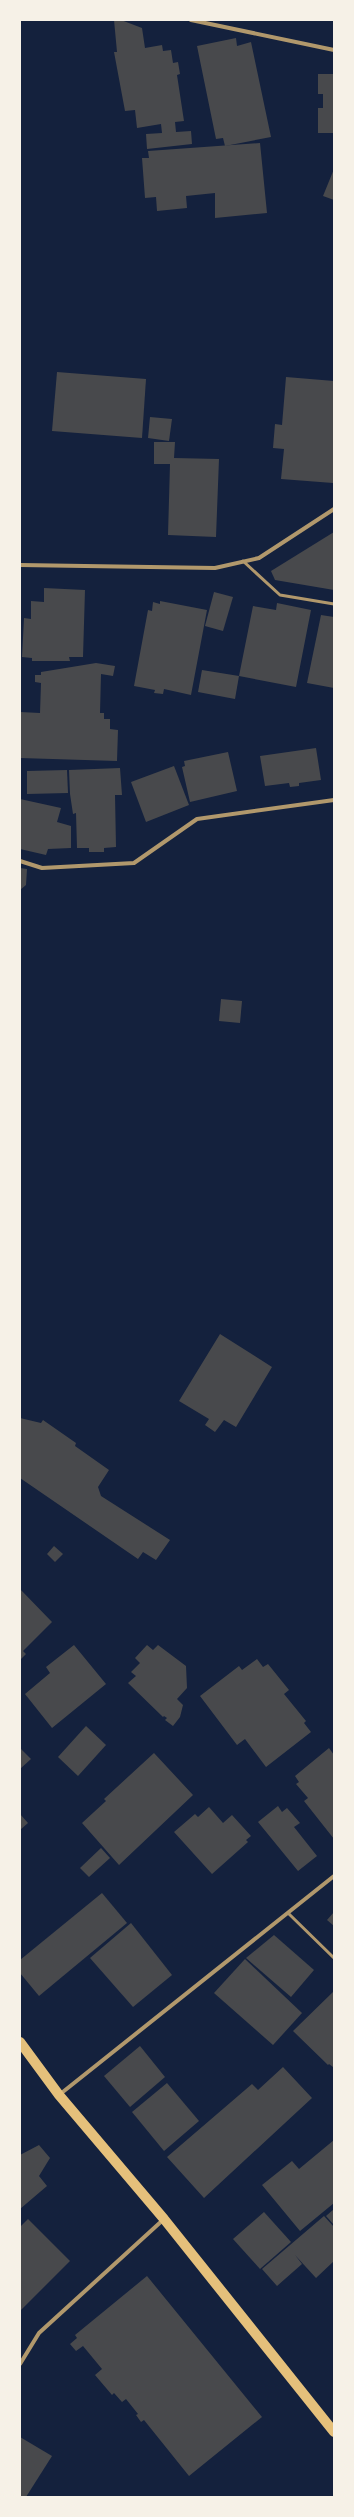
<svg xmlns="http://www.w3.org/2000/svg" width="354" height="2517" font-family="Figtree,sans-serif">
<rect width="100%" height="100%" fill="#14213d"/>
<!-- building -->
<g fill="#48494c">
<polygon points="114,20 121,20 142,28 145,48 162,45 163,51 171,50 173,63 178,62 180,74 177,75 184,121 175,122 176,132 191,131 192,144 147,149 146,134 162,133 161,124 137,128 135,110 125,111 114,52 117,52"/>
<polygon points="236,38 237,46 251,42 271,137 225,146 223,138 216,139 197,46"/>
<polygon points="318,74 334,74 334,133 318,133 318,108 323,108 323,94 318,94"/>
<polygon points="260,143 267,213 215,218 215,193 186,196 187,208 157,211 156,197 145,198 142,158 149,158 148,151"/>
<polygon points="334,169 334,200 323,196"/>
<polygon points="57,372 146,379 142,438 52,431"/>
<polygon points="286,377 334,381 333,483 281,479 284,449 273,448 275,424 282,425"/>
<polygon points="150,417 172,419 169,441 148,438"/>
<polygon points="154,442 175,442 174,458 219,459 216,537 168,535 170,464 154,464"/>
<polygon points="334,532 334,590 275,580 271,571"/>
<polygon points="44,588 85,590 83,657 69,657 70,661 32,661 32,658 22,657 24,618 31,619 31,601 44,602"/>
<polygon points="214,592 233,597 223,631 205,626"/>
<polygon points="160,601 207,610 191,695 164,689 163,694 154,693 155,690 134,686 148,610 152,611 153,602 160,604"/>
<polygon points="277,603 311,610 296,687 239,676 253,606 276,610"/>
<polygon points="321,615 334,617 334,688 307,683"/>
<polygon points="96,663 115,666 113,676 101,674 100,713 104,713 104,719 110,719 110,729 118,730 117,761 20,758 20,712 40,713 41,683 35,682 35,675 41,675 41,672"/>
<polygon points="202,670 239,676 235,699 198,692"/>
<polygon points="316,748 321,780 299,783 299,786 290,787 289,783 265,786 260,756"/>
<polygon points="228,752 237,791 190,802 182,767 185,766 184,761"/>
<polygon points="174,766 189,805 146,822 131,782"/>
<polygon points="120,768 122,795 115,795 116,847 104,848 104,852 89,852 89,848 77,848 76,813 73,814 70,794 69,770"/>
<polygon points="67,770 68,793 27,794 27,771"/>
<polygon points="20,799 61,808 57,822 71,826 71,848 48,849 46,855 20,849"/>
<polygon points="20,868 27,869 26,885 20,890"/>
<polygon points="221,999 242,1001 240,1023 219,1021"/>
<polygon points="220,1334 272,1367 236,1427 224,1420 215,1432 205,1425 209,1419 179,1401"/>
<polygon points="20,1418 41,1423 43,1420 76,1443 75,1446 109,1470 98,1487 101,1496 170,1540 156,1560 143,1552 138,1559 20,1478"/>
<polygon points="54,1546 63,1554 55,1562 47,1554"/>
<polygon points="20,1589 52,1622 23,1651 26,1654 20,1660"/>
<polygon points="74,1645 106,1684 52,1728 25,1694 50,1673 46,1667"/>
<polygon points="147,1645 153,1650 158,1645 186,1666 187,1688 177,1699 183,1705 180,1717 173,1726 165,1720 167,1718 164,1716 163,1717 128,1683 136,1676 131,1672 140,1663 135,1658"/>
<polygon points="257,1659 263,1667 268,1664 289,1690 284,1694 306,1721 304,1723 311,1732 266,1767 245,1739 237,1745 200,1696 239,1666 242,1670"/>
<polygon points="86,1726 106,1745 78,1776 58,1757"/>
<polygon points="20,1748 31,1759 20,1769"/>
<polygon points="329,1748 334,1755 334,1839 304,1801 308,1798 296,1784 299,1782 295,1776"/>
<polygon points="154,1753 193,1795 119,1865 82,1823 106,1801 104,1799"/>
<polygon points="278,1806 282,1812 287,1808 300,1823 294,1827 317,1856 298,1871 258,1822"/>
<polygon points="209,1807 223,1823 232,1815 251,1836 246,1840 248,1842 212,1874 174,1832 195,1814 198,1817"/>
<polygon points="20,1814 28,1823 20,1830"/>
<polygon points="101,1848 110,1858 89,1877 80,1868"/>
<polygon points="102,1893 127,1923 39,1996 20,1973 20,1960"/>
<polygon points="334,1912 334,1926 327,1920"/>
<polygon points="131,1923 172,1975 133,2007 90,1958"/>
<polygon points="274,1935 314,1970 291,1997 246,1958"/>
<polygon points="245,1959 302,2013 273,2045 214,1993"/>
<polygon points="334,1991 334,2066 333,2067 329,2064 328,2065 293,2031"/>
<polygon points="140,2046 165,2077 130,2107 104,2076"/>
<polygon points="283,2067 312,2098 204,2198 167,2157 252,2084 258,2090"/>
<polygon points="167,2083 199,2121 164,2151 132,2112"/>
<polygon points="334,2140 334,2203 300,2231 262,2185 292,2161 299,2169"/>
<polygon points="39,2145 50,2158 39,2176 47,2186 20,2209 20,2155"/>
<polygon points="334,2209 334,2225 326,2216"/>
<polygon points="264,2212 291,2242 260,2269 233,2239"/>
<polygon points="324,2216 334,2227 334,2261 316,2278 295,2255 302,2264 277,2286 262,2269"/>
<polygon points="28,2219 70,2261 21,2310 20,2227"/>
<polygon points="147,2276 262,2417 189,2476 144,2420 141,2422 136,2415 138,2414 126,2399 122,2402 114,2393 112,2395 95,2375 102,2369 83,2346 76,2351 70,2344 77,2338 75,2335"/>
<polygon points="20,2437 52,2456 26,2497 20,2497"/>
</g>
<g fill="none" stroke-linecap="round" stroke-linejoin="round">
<!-- service -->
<g stroke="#b1986c" stroke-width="3">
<polyline points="243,561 280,595 334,604"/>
<polyline points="288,1913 334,1958"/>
</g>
<!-- minor -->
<g stroke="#b1986c" stroke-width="4">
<polyline points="191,20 334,50"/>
<polyline points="20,565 215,568 259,558 334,509"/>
<polyline points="20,861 42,868 134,863 197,819 334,800"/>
<polyline points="59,2095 334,1876"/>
<polyline points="20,2364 39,2333 164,2219"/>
</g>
<!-- primary -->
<polyline stroke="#e5c07b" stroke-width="10" points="20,2042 59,2095 164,2219 334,2432"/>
</g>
<!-- border -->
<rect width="354" height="2517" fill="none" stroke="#f6f1e7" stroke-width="42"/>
</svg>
